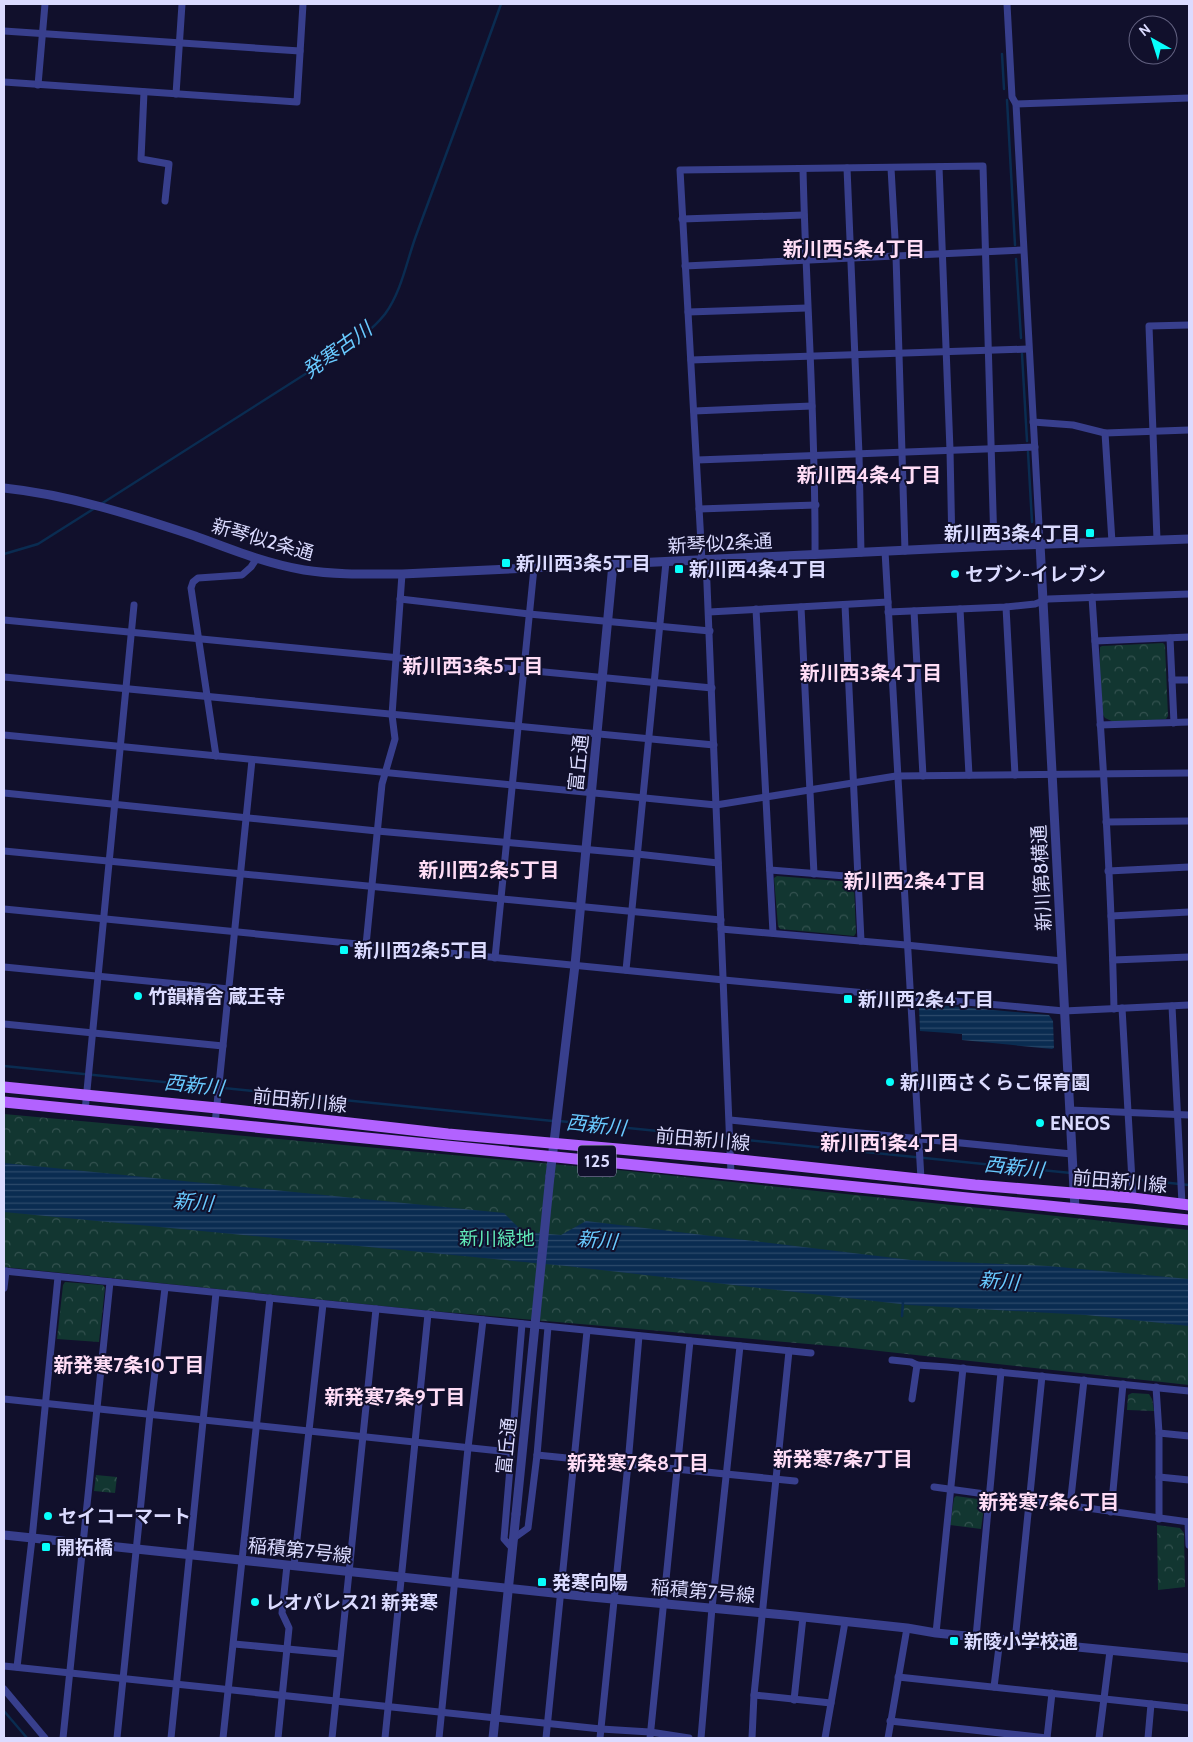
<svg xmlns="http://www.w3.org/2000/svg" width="1193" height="1742" font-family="Cabin,'Noto Sans JP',sans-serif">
<defs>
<pattern id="forest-crowns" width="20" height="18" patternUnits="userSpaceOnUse" patternTransform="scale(1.25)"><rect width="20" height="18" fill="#123631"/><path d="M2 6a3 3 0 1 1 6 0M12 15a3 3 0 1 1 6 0" fill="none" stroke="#345250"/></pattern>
<pattern id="water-rules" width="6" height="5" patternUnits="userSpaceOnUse" patternTransform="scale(1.25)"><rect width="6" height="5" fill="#0a2c51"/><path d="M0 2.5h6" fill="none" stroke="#2d4a6b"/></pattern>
</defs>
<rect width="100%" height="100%" fill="#11102c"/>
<!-- forest -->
<g fill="url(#forest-crowns)">
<polygon points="1163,643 1165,645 1168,716 1166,719 1118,724 1105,718 1099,708 1100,647 1102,646"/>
<polygon points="777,876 852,882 854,885 856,933 854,936 780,929 778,926 774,878"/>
<polygon points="4,1114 618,1170 1189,1230 1189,1385 843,1347 421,1310 4,1267"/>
<polygon points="65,1282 103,1285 105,1288 99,1342 57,1339 63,1285"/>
<polygon points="1132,1393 1149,1394 1152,1399 1154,1411 1127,1410 1128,1395"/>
<polygon points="96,1475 117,1477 115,1493 94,1491"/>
<polygon points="956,1496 985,1500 981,1529 950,1525 954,1498"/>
<polygon points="1157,1525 1180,1528 1184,1533 1185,1587 1158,1590"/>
</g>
<!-- water -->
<g fill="url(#water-rules)">
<polygon points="927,1004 1049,1015 1053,1021 1054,1048 1052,1049 962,1040 962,1034 920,1031 919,1007"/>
<polygon points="4,1163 504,1213 523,1232 561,1235 586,1221 911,1260 1048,1266 1189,1279 1189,1326 1086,1315 909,1305 566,1266 4,1212"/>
</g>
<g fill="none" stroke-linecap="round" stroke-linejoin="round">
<!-- stream -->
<g stroke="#0a2c51" stroke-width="2.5">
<polyline points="1002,54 1004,89"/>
<polyline points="1007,100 1015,245"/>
<polyline points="1016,259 1021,338"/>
<polyline points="1022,354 1027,441"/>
<polyline points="1028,452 1032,522"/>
<path d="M101 504 332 357C350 345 371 332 385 314 402 291 407 259 417 233 445 157 474 80 501 4"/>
<polyline points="4,554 38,544 95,508"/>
<polyline points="4,1066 553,1121"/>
<polyline points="559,1121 1071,1173"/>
<polyline points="1076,1173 1189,1185"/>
<polyline points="902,1316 903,1302"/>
<polyline points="4,1711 27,1738"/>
</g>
<!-- minor -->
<g stroke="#383f8d" stroke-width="7">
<polyline points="1007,4 1012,97 1016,104 1040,544"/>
<polyline points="4,31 300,51"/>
<polyline points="4,82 297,102 303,4"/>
<polyline points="38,85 45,4"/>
<polyline points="144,92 141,159 169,164 165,201"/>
<polyline points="176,94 182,4"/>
<polyline points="1016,104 1189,98"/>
<polyline points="939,167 950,450 952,548"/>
<polyline points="847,168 859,454 861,553"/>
<polyline points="891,168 896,256 905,551"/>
<path d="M803 169C806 298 816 426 815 555"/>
<polyline points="682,219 804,215"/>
<polyline points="685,266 1023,250"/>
<polyline points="688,312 807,308"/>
<polyline points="691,360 1028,349"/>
<polyline points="694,411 812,406"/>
<polyline points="1033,422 1073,425 1105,433 1189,430"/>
<polyline points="1105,433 1112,542"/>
<polyline points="697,460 1035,447"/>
<polyline points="699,509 816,505"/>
<polyline points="1157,540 1149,326 1189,325"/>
<polyline points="885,551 921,1179"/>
<polyline points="706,560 731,1174"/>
<polyline points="702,561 680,170 983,166 994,546"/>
<path d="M1092 597C1101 734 1111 871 1114 1009"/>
<polyline points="400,599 529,614 710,631"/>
<polyline points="845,605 861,941"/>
<polyline points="801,607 814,874"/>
<polyline points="1006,607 1015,775"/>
<polyline points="756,609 773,933"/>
<polyline points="960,609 969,775"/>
<polyline points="914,611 923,776"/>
<polyline points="709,612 888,602"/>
<polyline points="888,612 1006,607 1035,604 1048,599 1189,594"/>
<polyline points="4,620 712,688"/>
<polyline points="1170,638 1174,723"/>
<polyline points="1095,641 1189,637"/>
<polyline points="4,677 714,745"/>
<polyline points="1172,680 1189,680"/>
<polyline points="1100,725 1189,722"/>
<polyline points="4,735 716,805 896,776 1189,773"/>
<polyline points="216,756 191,588 193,582 198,578 242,575 251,567 257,558"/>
<polyline points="4,793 377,831 637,854 718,863"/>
<polyline points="1106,822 1189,821"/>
<polyline points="4,851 721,920"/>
<polyline points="770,870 858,877"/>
<polyline points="1108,871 1189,867"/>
<polyline points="4,909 724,980 1064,1011 1189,1005"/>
<polyline points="1111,916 1189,912"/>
<polyline points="721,929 906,945 1062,961"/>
<polyline points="366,945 382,784 395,739 392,715 402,574"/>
<polyline points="495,958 534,568"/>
<polyline points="1113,960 1189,957"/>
<polyline points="4,967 229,989"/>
<polyline points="626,970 666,562"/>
<polyline points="1172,1006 1182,1204"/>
<polyline points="1122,1008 1133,1198"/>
<polyline points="4,1024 223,1046"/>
<polyline points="1070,1110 1189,1115"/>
<polyline points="85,1111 134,605"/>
<polyline points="730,1120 1072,1154"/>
<polyline points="215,1124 252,760"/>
<polyline points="4,1271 811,1353"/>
<polyline points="4,1288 6,1271"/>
<polyline points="892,1360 911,1362 917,1365"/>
<polyline points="1156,1387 1159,1433 1159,1519"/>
<polyline points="4,1399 510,1452"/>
<polyline points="912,1399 917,1365 947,1367 1189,1391"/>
<polyline points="1159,1433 1189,1436"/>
<polyline points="537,1455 795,1481"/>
<polyline points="1159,1477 1189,1480"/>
<polyline points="934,1487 1189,1522"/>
<polyline points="1070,1506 1084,1380"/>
<polyline points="1111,1512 1123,1384"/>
<polyline points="1188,1522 1189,1545"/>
<polyline points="514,1538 528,1528 537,1455 548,1327"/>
<polyline points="512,1548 504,1539 522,1324"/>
<polyline points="294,1566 323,1304"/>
<polyline points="936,1633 963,1368"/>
<polyline points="976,1637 1001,1372"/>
<polyline points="1015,1641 1042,1376"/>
<polyline points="234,1644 340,1654"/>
<polyline points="4,1666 601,1729 650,1732 689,1738"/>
<polyline points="17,1667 32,1539 58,1277"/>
<polyline points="898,1677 1189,1708"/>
<polyline points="994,1687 1000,1639"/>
<polyline points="4,1689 45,1738"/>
<polyline points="754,1695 831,1703"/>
<polyline points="794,1700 803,1617"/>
<polyline points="890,1721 1047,1738"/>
<polyline points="63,1738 110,1282"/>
<polyline points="117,1738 150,1414 165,1288"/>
<polyline points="171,1738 216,1293"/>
<polyline points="223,1738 270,1298"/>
<polyline points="278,1738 289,1628 282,1613 287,1565"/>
<polyline points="332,1738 376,1309"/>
<polyline points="385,1738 428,1314"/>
<polyline points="439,1738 468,1448 483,1320"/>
<polyline points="546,1738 587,1331"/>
<polyline points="600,1738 628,1464 639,1336"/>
<polyline points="650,1738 690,1341"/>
<polyline points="701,1738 712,1608 740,1346"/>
<polyline points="752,1738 754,1695 789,1351"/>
<polyline points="825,1738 845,1622"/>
<polyline points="888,1738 907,1628"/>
<polyline points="1047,1738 1052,1693"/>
<polyline points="1099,1738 1110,1651"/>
<polyline points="1148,1738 1151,1704"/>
</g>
<!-- tertiary -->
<g stroke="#383f8d" stroke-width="9">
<path d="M4 488C70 495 132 515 195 536 230 549 267 564 304 570 336 575 369 574 402 574L994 546 1189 539"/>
<polyline points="1040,544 1075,1209"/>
<polyline points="550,1176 575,965 613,564"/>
<polyline points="4,1535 591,1597 785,1615 907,1628 936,1633 1189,1658"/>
<polyline points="493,1738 516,1514"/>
</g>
<!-- primary -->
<g stroke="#b262ff" stroke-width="11">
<polyline points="4,1087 217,1108 448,1134 731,1159 975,1185 1133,1198 1189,1205"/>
<polyline points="4,1102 1189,1220"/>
</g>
<!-- tertiary-bridge -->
<polyline stroke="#383f8d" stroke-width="9" points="516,1514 550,1176"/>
</g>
<!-- markers -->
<g fill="#07fffc" stroke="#11102c" stroke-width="2">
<rect x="1085" y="528" width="10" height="10" rx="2.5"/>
<rect x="501" y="558" width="10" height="10" rx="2.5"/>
<rect x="674" y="564" width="10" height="10" rx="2.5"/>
<circle cx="955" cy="574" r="5"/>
<rect x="339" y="945" width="10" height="10" rx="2.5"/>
<circle cx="138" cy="996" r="5"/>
<rect x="843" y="994" width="10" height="10" rx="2.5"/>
<circle cx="890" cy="1082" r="5"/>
<circle cx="1040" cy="1123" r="5"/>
<circle cx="48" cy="1516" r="5"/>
<rect x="41" y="1542" width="10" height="10" rx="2.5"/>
<rect x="537" y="1577" width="10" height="10" rx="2.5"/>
<circle cx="255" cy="1602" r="5"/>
<rect x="949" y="1636" width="10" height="10" rx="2.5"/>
</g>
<g text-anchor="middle" stroke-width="4" stroke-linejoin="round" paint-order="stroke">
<!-- shield labels -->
<rect fill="#11102c" stroke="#9e9ec0" stroke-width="1" x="578" y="1145.5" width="38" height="31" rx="4"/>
<g font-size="18" font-weight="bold" fill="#dbdbff">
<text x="597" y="1167">125</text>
</g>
<!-- poi labels -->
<g font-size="19" font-weight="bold" fill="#dbdbff" stroke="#11102c" text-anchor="start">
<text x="1080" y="540" text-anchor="end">新川西3条4丁目</text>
<text x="516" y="570">新川西3条5丁目</text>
<text x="689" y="576">新川西4条4丁目</text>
<text x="965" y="581">セブン-イレブン</text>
<text x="354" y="957">新川西2条5丁目</text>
<text x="148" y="1003">竹韻精舎 蔵王寺</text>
<text x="858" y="1006">新川西2条4丁目</text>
<text x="900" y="1089">新川西さくらこ保育園</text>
<text x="1050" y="1130">ENEOS</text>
<text x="58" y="1523">セイコーマート</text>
<text x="56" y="1554">開拓橋</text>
<text x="552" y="1589">発寒向陽</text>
<text x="265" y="1609">レオパレス21 新発寒</text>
<text x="964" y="1648">新陵小学校通</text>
</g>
<!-- street labels -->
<g font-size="19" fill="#dbdbff" stroke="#11102c">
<text transform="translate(263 539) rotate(16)" y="7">新琴似2条通</text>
<text transform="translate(720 543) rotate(-3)" y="7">新琴似2条通</text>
<text transform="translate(578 763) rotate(-84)" y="7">富丘通</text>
<text transform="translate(1041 878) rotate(-93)" y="7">新川第8横通</text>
<text transform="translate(300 1100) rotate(6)" y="7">前田新川線</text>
<text transform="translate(703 1139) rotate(5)" y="7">前田新川線</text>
<text transform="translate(1120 1181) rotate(5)" y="7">前田新川線</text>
<text transform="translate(506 1446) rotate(-84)" y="7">富丘通</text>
<text transform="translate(300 1550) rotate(6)" y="7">稲積第7号線</text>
<text transform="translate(703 1591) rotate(5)" y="7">稲積第7号線</text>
</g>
<!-- park labels -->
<g font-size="19" fill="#5fe7b6" stroke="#11102c">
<text x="497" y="1245">新川緑地</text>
</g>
<!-- neighbourhood labels -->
<g font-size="20" font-weight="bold" fill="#ffddf6" stroke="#11102c">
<text x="854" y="256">新川西5条4丁目</text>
<text x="869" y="482">新川西4条4丁目</text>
<text x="473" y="673">新川西3条5丁目</text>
<text x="871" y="680">新川西3条4丁目</text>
<text x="489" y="877">新川西2条5丁目</text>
<text x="915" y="888">新川西2条4丁目</text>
<text x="890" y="1150">新川西1条4丁目</text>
<text x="129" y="1372">新発寒7条10丁目</text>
<text x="395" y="1404">新発寒7条9丁目</text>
<text x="843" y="1466">新発寒7条7丁目</text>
<text x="638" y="1470">新発寒7条8丁目</text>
<text x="1049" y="1509">新発寒7条6丁目</text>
</g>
<!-- water labels -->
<g font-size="20" font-style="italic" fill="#69caff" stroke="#11102c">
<text transform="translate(337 350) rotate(-36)" y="7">発寒古川</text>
<text transform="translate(194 1085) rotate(6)" y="7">西新川</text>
<text transform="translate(596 1125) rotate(6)" y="7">西新川</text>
<text transform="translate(1014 1167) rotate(6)" y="7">西新川</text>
<text transform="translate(193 1202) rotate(5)" y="7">新川</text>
<text transform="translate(597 1240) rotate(5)" y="7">新川</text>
<text transform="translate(999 1281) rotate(5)" y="7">新川</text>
</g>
</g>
<!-- border -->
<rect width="1193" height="1742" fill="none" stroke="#dbdbff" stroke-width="10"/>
<!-- north arrow -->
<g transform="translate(1153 40) rotate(321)"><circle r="24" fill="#11102c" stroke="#626180"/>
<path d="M0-4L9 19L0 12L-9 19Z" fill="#07fffc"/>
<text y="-8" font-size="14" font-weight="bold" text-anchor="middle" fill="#dbdbff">N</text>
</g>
</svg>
